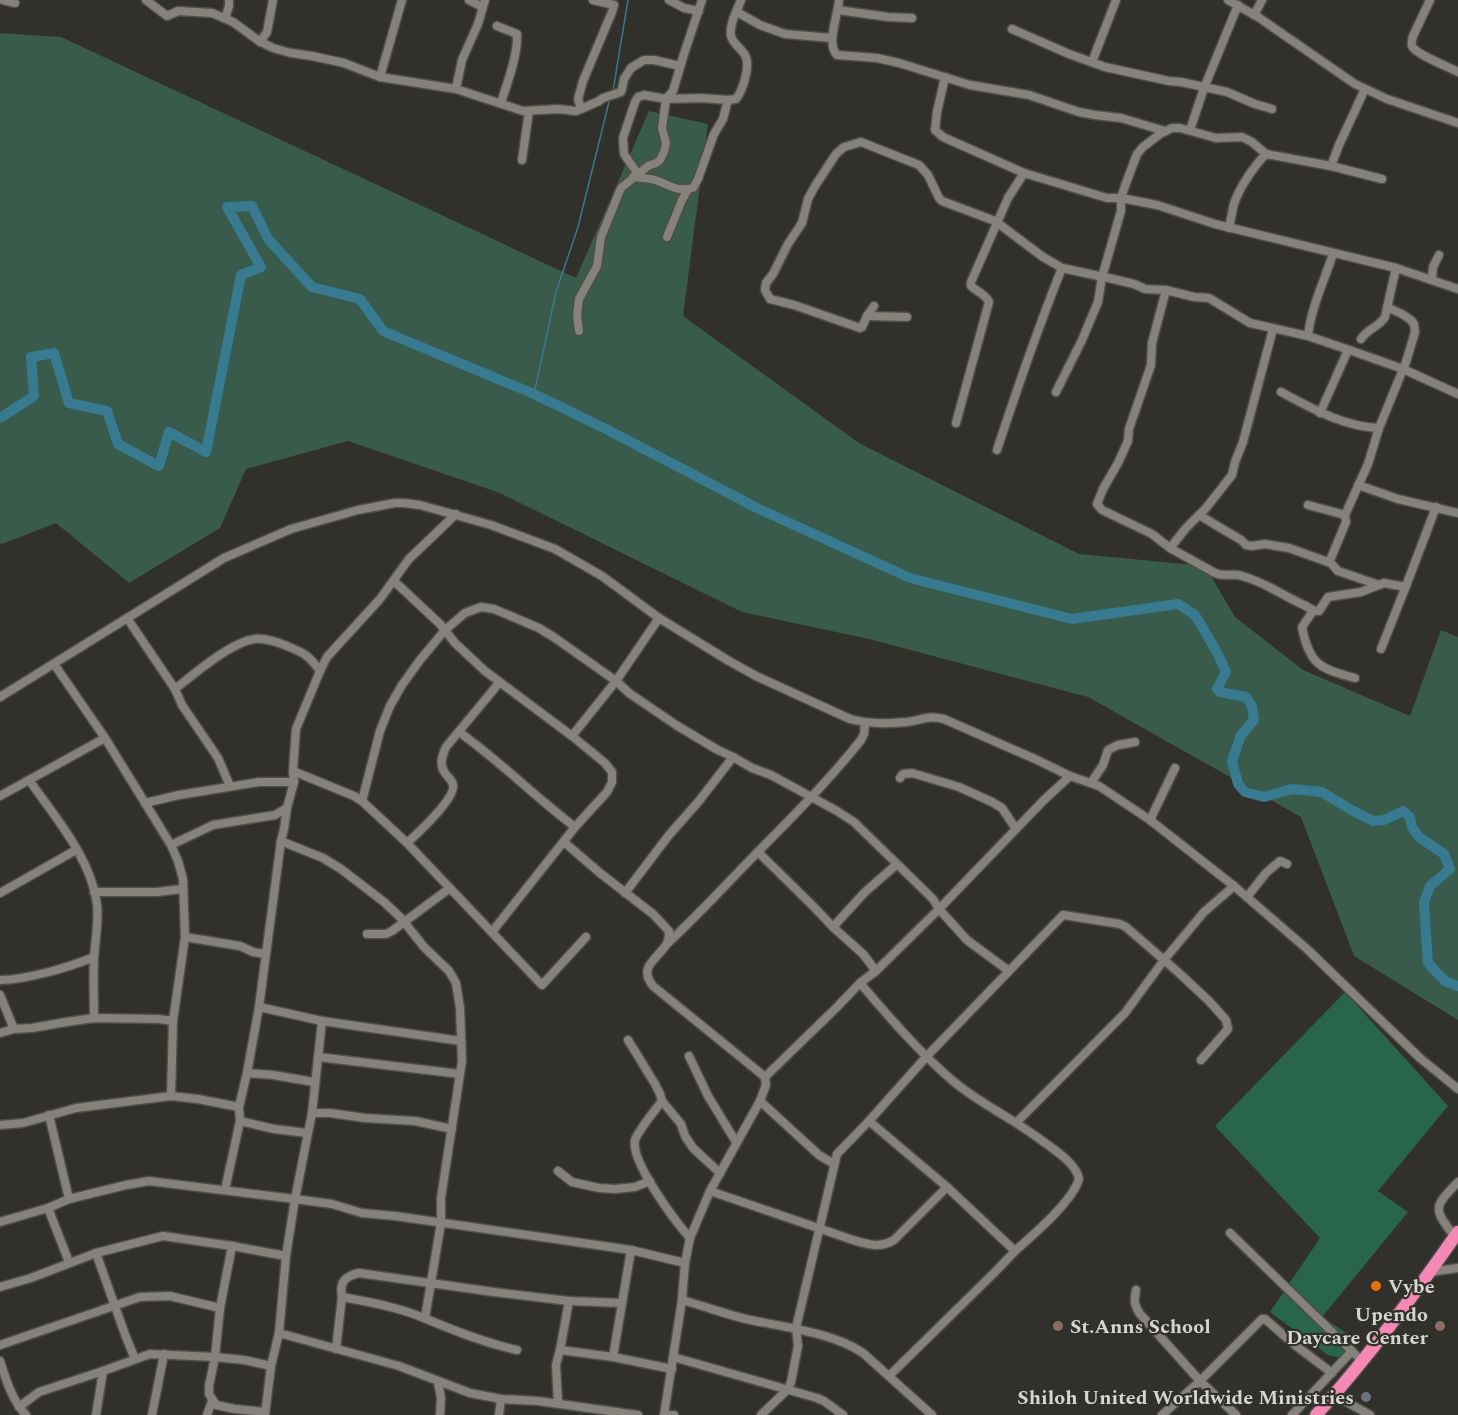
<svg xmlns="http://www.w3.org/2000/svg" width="1458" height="1415" font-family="Spectral,serif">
<rect width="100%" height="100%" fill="#32302a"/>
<!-- green -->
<polygon fill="#395b4b" points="0,33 61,37 576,278 649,111 708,124 683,316 859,443 1079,554 1205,566 1235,617 1303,670 1410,716 1441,630 1458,637 1458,1020 1354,956 1301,817 1088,697 869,639 742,612 500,493 348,441 246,469 220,528 129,583 56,523 2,544 0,543"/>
<!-- forest -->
<polygon fill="#29654c" points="1345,992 1448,1106 1378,1191 1408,1212 1322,1317 1359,1341 1345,1359 1328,1355 1270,1312 1320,1238 1215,1126"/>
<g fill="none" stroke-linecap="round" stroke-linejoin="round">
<!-- stream -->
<g stroke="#387a90" stroke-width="1.5">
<polyline points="613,91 628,0"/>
<polyline points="534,394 556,292 578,227 610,98"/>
</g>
<!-- river -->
<polyline stroke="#387a90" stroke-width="10" points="0,418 34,396 31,357 54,353 69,403 107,411 118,444 159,466 169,432 206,452 241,275 261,267 227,207 252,206 268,239 312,287 360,299 383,331 534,394 606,429 759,509 910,578 1072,619 1178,604 1195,615 1218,654 1226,672 1217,689 1220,692 1246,697 1252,706 1254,720 1241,735 1232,761 1238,784 1245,792 1264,797 1292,789 1322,792 1348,808 1373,821 1384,820 1403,811 1410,817 1412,827 1419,837 1444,854 1450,869 1430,886 1424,902 1427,949 1428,963 1445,981 1458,986"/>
<!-- minor casing -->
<g stroke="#4f4d48" stroke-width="11">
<g id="minor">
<polyline points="3,0 15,3"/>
<polyline points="146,0 167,16 178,11 212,13 233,22 259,41 273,48 291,53 312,56 344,63 380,77 456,89 523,111 558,109 576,111 581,109 599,101 603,98 621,92 622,89 624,79 631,68 644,60 654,60 680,66"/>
<polyline points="469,0 482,7"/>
<polyline points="669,0 684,8 699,11"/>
<path d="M839 0C838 15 826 44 837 55L877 58 899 63 970 85 1029 95 1079 112 1095 115 1121 118 1165 131"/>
<polyline points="1228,0 1258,17 1355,84 1387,99 1458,123"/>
<path d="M1430 0 1413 36C1412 40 1411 42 1412 46 1415 54 1449 67 1458 72"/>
<polyline points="838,10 888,17 912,18"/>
<polyline points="737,12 760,25 785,34 832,38"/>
<polyline points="1254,15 1262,0"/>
<polyline points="225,18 229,6 229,0"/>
<path d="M497 26 517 34C518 56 507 83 501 103"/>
<polyline points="1012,29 1069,54 1105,67 1169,81 1181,82 1227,92 1255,104 1272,109"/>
<polyline points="260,42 267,32 273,0"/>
<polyline points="1092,62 1116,0"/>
<polyline points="380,77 402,0"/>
<polyline points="945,77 937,112 935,130 943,137 1024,173 1107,198 1121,198 1157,205 1215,224 1396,268 1458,289"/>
<polyline points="456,89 462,60 478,24 485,0"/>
<polyline points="581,109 578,99 583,81 612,12 614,5 593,0"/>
<polyline points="1190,130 1204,88 1238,5"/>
<polyline points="522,160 529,111"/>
<polyline points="1331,166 1339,145 1365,89"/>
<polyline points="638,174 624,154 623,138 635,102 638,97 644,95 666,99 701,98 728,100"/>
<path d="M633 177C640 178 651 178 658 181 670 186 679 192 693 188L698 179 714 134 723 119 728 100 736 99C743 90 751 65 745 55 741 48 733 44 731 36 729 24 737 11 741 0"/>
<path d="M1229 228C1231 220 1232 211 1234 204 1239 188 1254 166 1266 154L1331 166 1382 179"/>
<polyline points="667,237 682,200 688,189"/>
<polyline points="1432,279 1433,267 1439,255"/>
<polyline points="1166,290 1152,343 1151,365 1129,429 1128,441 1118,463 1103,489 1097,504 1102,510 1152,534 1170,548 1186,528 1206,508 1232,475 1235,462 1243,442 1273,329"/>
<polyline points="874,306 867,316 862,327 860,328 794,305 770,299 765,290 766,283 773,274 788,244 802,223 808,199 815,186 836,154 844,147 861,142 919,165 928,175 939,198 942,201 995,221 1043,257 1062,268 1113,279 1134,284 1145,289 1166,290 1194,297 1209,298 1250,323 1308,336 1355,352 1403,369 1458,394"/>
<polyline points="867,316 907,317"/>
<polyline points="579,331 577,316 579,299 597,266 601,237 621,188 648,166 656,163 660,160 664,152 666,143 662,128 666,99 673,91 684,54 702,0"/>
<path d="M1308 336C1311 308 1324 281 1333 254"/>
<path d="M1361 339C1367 329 1379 327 1385 317L1396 268"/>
<polyline points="1056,392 1082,340 1098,302 1102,277 1121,211 1121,198 1125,186 1137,154 1143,147 1160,134 1172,128 1180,128 1216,138 1242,137 1252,142 1266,154"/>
<path d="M1281 392C1311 408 1344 427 1379 428L1406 362 1415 332 1414 324 1411 320 1402 314 1387 307"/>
<polyline points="1320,413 1348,350"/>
<path d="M956 423 989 302C986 294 977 292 971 286V282L1008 198 1024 173"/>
<path d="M997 450C1017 389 1038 328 1062 268"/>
<polyline points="1358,485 1398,499 1458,513"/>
<polyline points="1308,505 1345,515"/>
<polyline points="1199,515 1241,540 1246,545 1252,546 1265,544 1289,548 1328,562 1331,558 1346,522 1345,515 1368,464 1379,428"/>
<path d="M1170 548 1215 573C1224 577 1233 573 1242 576 1265 582 1285 597 1306 606 1310 609 1313 611 1319 611L1328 597 1361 592 1384 583 1400 586H1406L1436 507"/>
<polyline points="1329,561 1338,571 1379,585"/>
<polyline points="394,581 440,624 455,643 485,671 572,736 605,763 612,772 612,782 607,792 575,827 492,932"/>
<path d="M1313 611 1302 627C1309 665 1321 669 1355 678"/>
<polyline points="127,618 175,689 182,705 218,758 230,786"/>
<polyline points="1381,649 1406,586"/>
<polyline points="54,664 105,738 171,845 178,861 183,879 185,937 173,1021 171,1096"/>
<path d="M175 689C194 674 231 642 255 639 264 638 278 642 287 646 304 653 309 655 320 671"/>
<path d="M0 697 224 558 291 529 358 510 395 503H404L420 505 491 525 555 549 602 576 659 618 729 661 756 676 850 719C869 724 887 724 907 722 922 720 928 715 944 719L1035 759 1070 776 1099 786 1150 820 1234 886 1307 949 1420 1058 1458 1089"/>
<path d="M459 732C500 761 535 797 575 827"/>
<polyline points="572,736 616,681 659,618"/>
<polyline points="293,771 354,796 362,801 407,843 542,985 586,937"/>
<polyline points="900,778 903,774 912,773 959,787 992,802 1002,808 1016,829"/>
<path d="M29 780C55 817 91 858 97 904 99 923 95 940 94 959 93 978 94 998 94 1018"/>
<polyline points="1091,783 1103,765 1108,750 1118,745 1135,742"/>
<polyline points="0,796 105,738"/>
<polyline points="362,801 380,731 390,706 402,685 420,660 445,630 465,613 481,607 494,609 539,628 555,638 616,681 629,693 676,725 716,749 733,757 752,768 771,775 837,811 854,822 933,899 939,909 967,940 1009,971"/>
<polyline points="145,803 179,795 259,782 294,782"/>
<polyline points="1150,820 1175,768"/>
<polyline points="281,841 323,858 341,869 384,902 401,918 424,947 449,971 456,983 460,1008 462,1061 441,1198 441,1223 425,1318"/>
<path d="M564 842 600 873 653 914 669 931C669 936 669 941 666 945 656 960 638 967 653 986L765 1077"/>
<path d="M407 843C418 833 456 798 453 785 452 779 448 778 445 773 439 765 442 756 446 747L499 683"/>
<polyline points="171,845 213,825 275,815 287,808"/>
<polyline points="758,852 813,906 833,927 863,954 876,971"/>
<polyline points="94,892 157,892 182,889"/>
<polyline points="0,893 76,850"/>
<polyline points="625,893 669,835 699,801 733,757"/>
<polyline points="1247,897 1266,873 1280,861 1287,864"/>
<polyline points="833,927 865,892 896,865"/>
<polyline points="367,934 386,934 392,931 450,888"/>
<polyline points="185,937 240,946 253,952 265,954"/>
<path d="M668 943C696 917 722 889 749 861 787 822 827 783 861 740L864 734 865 723"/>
<path d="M0 980C26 980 70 967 94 957"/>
<path d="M860 983C889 1017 919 1052 953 1081 979 1103 1010 1117 1037 1137 1050 1147 1076 1162 1079 1179 1072 1202 1034 1234 1015 1251"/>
<polyline points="0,995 14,1029"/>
<polyline points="259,1007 322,1021 461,1041"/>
<polyline points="0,1033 14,1029 32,1028 66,1022 94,1018 158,1019 173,1021"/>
<polyline points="628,1040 655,1084 660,1094 662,1101 681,1124 685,1136 693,1148 720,1173"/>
<polyline points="689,1056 708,1096 736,1142"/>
<polyline points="318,1057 460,1074"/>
<polyline points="247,1073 273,1075 314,1082"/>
<path d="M662 1101C655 1110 638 1131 635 1140 630 1161 675 1221 690 1238"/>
<polyline points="760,1101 819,1155 834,1164"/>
<polyline points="312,1113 330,1113 365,1118 415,1121 452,1129"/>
<polyline points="49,1115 69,1199"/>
<polyline points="240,1121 274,1129 307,1133"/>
<polyline points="869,1121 947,1187 1015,1251 995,1272 889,1376"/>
<polyline points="1017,1122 1125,1013 1164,960 1204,912 1234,886"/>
<polyline points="0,1125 23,1123 76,1108 171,1096 198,1099 239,1107"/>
<polyline points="558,1171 572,1182 599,1188 615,1189 635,1187 650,1181"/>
<polyline points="225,1190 240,1121 239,1107 247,1073 259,1007 281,841 284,829 287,808 294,782 293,771 296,729 320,671 327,657 380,599 409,559 456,514"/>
<path d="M710 1191 850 1239C866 1244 879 1249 894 1240L947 1187"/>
<polyline points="48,1208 69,1262"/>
<polyline points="0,1222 48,1208 69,1199 126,1185 149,1181 295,1199 332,1204 362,1213 395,1216 631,1250 685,1263"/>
<polyline points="1230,1233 1362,1361"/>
<path d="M1455 1237C1433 1208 1433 1208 1458 1182"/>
<polyline points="232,1246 220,1308 215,1357 209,1386 209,1394 216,1405 235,1409 265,1412"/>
<polyline points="96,1253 126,1337 135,1359"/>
<polyline points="1430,1272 1458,1268"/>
<polyline points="0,1287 31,1278 96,1253 163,1236 232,1246 286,1256 295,1199 312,1113 322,1021"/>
<path d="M1136 1290C1134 1300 1134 1305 1140 1314L1200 1381 1236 1415"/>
<path d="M342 1297C369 1302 398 1307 424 1318 455 1331 485 1343 517 1350"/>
<path d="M682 1300C704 1306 725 1314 746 1319 782 1327 832 1332 863 1353L932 1415"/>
<polyline points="279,1333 399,1366 470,1393 501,1399 538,1401 638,1415"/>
<polyline points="0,1345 140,1297 170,1296 220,1308"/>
<path d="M336 1349 342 1297C339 1282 345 1276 359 1273L494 1292 569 1301 622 1303"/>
<polyline points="560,1350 613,1357 672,1369"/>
<polyline points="613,1357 631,1250"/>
<polyline points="673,1357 817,1398 824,1401 843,1415"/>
<path d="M0 1361C6 1380 12 1400 26 1415"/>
<polyline points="438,1382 441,1398 440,1415"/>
<polyline points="1334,1395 1370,1415"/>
<polyline points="558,1403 556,1365 560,1350 569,1301"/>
<polyline points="19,1407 39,1392 103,1371 150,1354 215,1357 244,1360 271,1366"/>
<polyline points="96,1415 103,1371"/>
<polyline points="152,1415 164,1354"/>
<polyline points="207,1415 212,1401"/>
<polyline points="265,1415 271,1366 279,1333 286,1256"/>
<polyline points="499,1415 501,1399"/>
<polyline points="664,1415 682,1300 685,1263 690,1238 710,1191 760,1101 766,1085 765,1077 836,1008 860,983 876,971 939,909 1044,800 1070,776"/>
<polyline points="670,1415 674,1415"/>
<polyline points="761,1415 788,1389 791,1382 798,1346 796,1328 837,1154 869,1121 927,1056 1063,915 1120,924 1126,927 1179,973 1209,1001 1226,1020 1228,1029 1201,1060"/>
<polyline points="1162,1415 1200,1381 1262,1319 1265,1319 1295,1345 1332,1373"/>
<polyline points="1292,1415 1352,1351"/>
</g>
</g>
<!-- highway casing -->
<g stroke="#4f4d48" stroke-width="15">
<path id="highway" d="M1316 1415C1368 1358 1414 1295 1458 1232"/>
</g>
<!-- minor -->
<use href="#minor" stroke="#85827b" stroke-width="8"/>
<!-- highway -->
<use href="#highway" stroke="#f688b6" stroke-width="12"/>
</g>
<!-- markers -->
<circle fill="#e8710a" stroke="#32302a" stroke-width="2" cx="1376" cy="1286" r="6"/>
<g fill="#8d6e63" stroke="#32302a" stroke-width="2">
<circle cx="1058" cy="1326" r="6"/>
<circle cx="1440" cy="1326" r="6"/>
</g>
<circle fill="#6b7280" stroke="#32302a" stroke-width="2" cx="1366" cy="1397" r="6"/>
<g text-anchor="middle" stroke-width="4.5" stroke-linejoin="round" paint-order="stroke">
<!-- poi labels -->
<g font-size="20" font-weight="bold" fill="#d7d5d1" stroke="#32302a" text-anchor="start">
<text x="1388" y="1293">Vybe</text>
<text x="1428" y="1321" text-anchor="end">Upendo<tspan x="1428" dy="23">Daycare Center</tspan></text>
<text x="1070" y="1333">St.Anns School</text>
<text x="1354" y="1404" text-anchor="end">Shiloh United Worldwide Ministries</text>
</g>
</g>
</svg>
